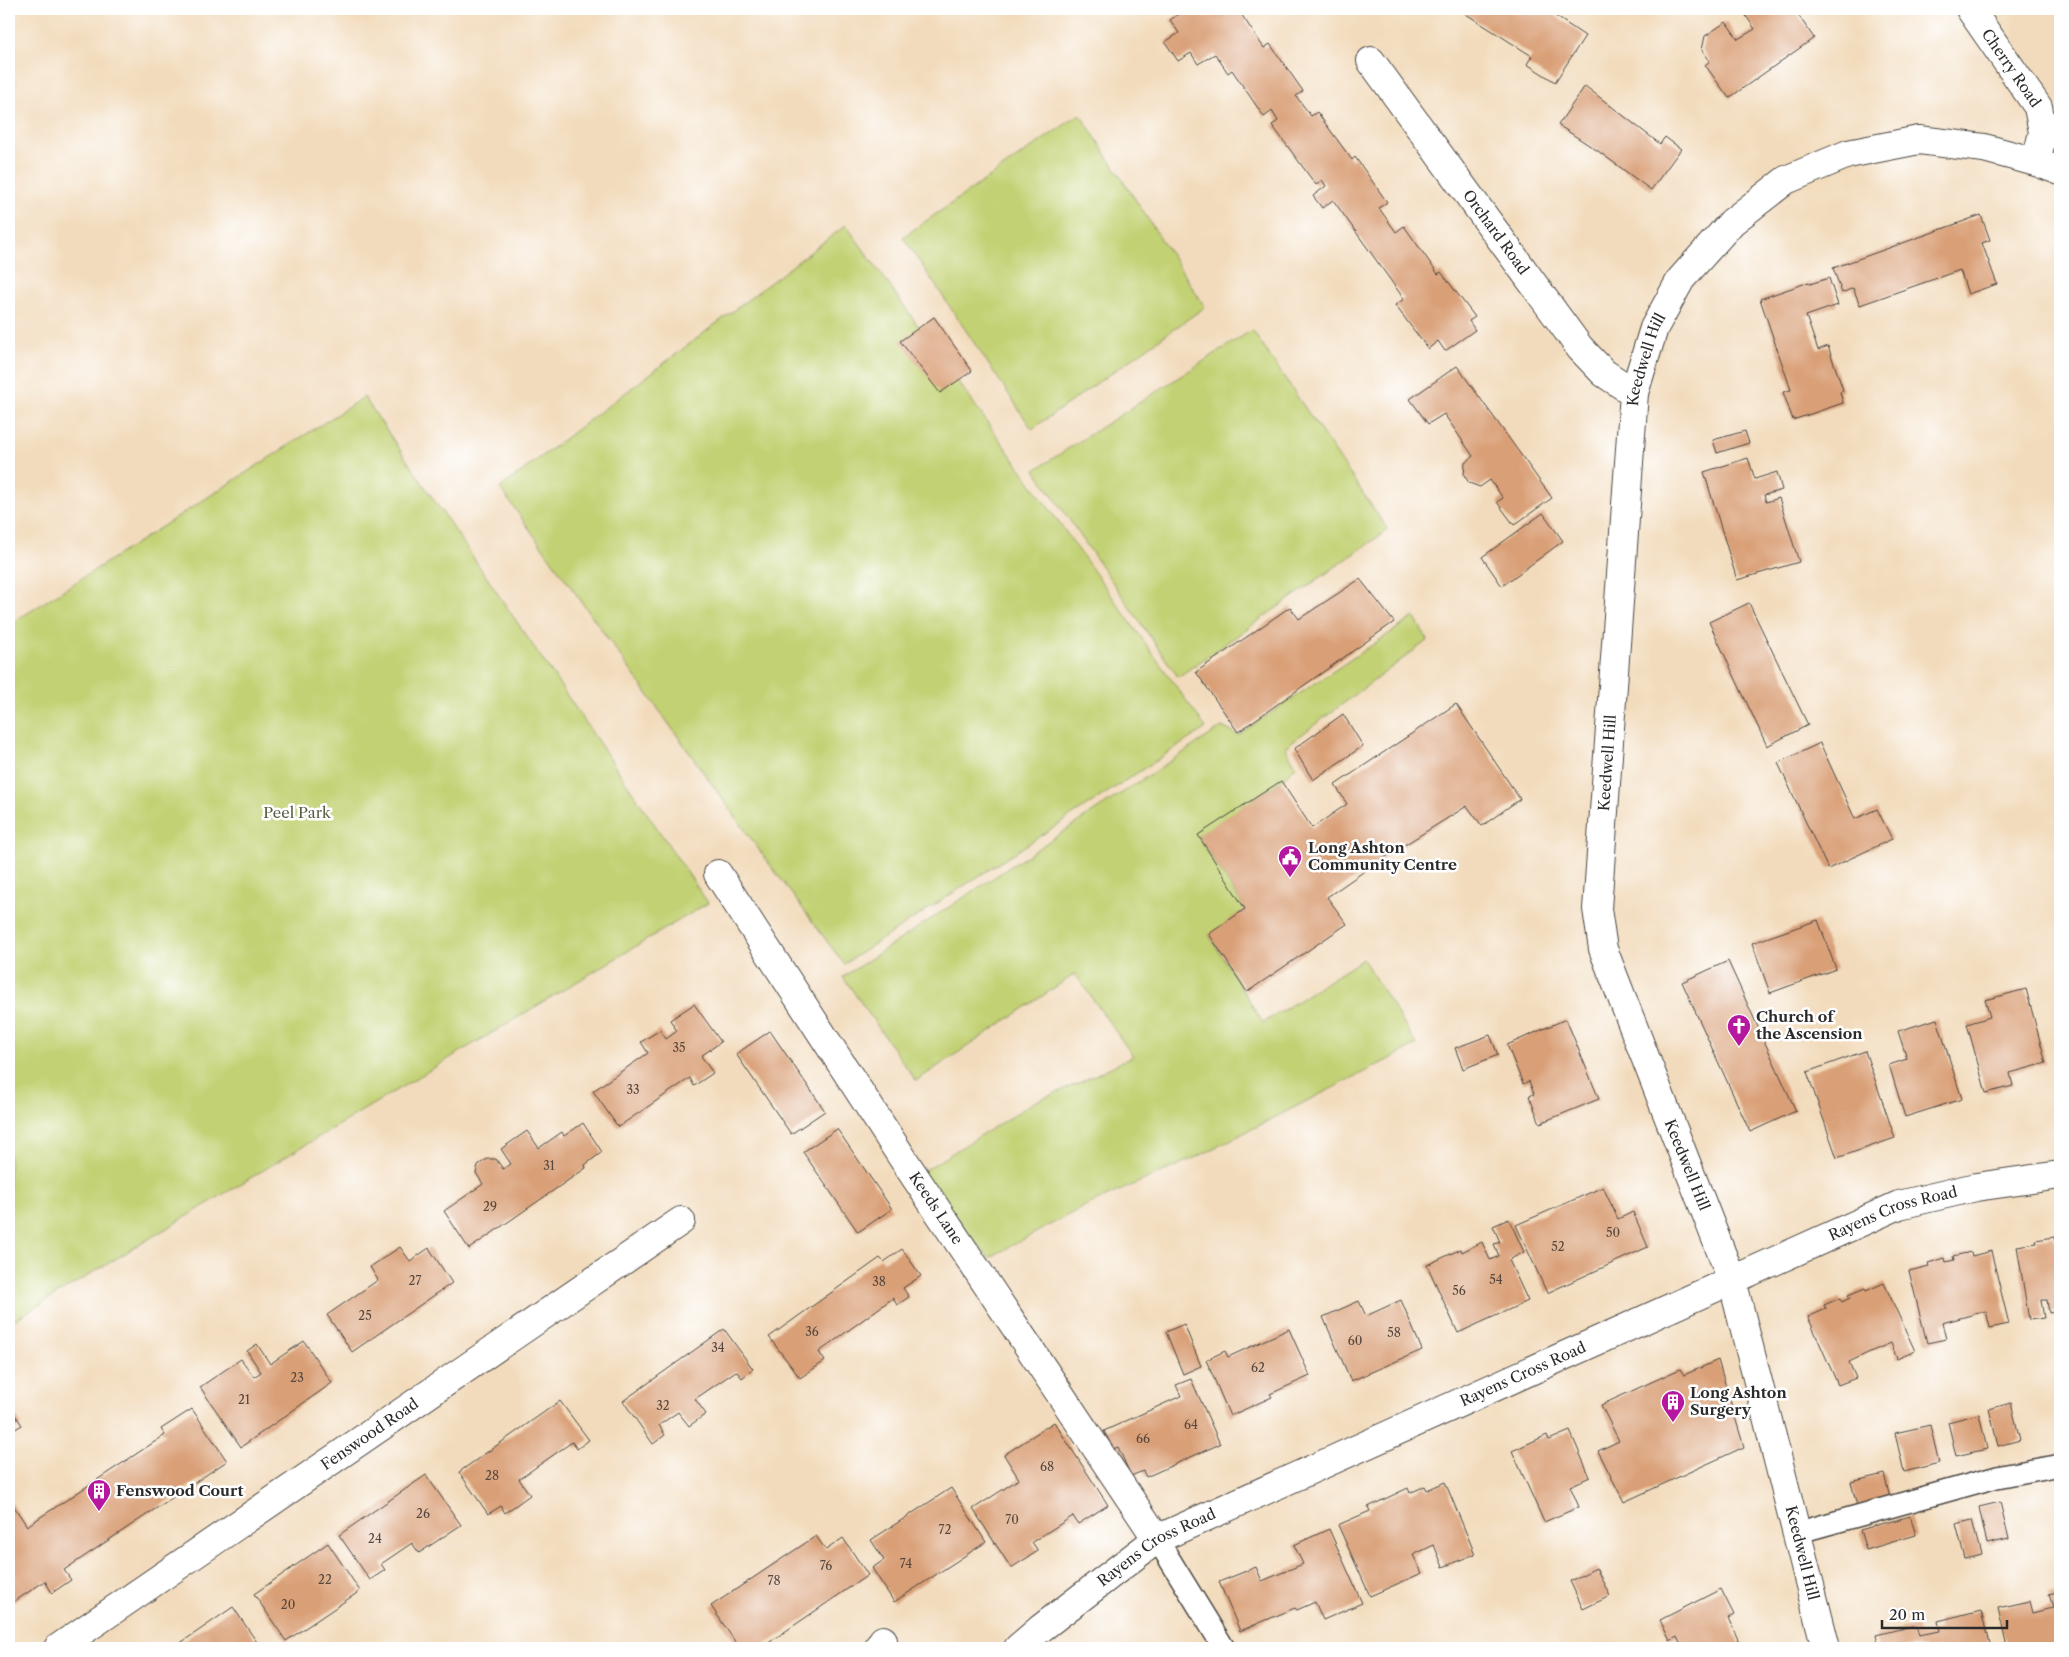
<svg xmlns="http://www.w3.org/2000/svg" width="2069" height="1657" font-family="'Libre Caslon Text',serif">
<rect width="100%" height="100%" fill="#fff"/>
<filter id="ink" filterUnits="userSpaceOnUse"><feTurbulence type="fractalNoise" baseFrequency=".02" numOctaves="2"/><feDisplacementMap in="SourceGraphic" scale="10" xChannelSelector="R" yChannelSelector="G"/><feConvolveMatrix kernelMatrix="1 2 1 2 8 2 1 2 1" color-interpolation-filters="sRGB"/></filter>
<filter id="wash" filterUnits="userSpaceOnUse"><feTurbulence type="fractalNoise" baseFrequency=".0096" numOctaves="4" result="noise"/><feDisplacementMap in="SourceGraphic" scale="20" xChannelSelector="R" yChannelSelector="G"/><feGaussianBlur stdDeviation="1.12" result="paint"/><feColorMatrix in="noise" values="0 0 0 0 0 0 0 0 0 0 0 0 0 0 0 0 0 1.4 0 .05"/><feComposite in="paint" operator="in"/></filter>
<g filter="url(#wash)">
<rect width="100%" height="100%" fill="#f2dbbc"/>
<!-- green -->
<g fill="#c2d173" stroke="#767e4f">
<polygon points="1080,114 1205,307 1032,429 903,237"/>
<polygon points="846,225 1206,728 844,964 762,854 500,488"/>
<polygon points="1252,330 1388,530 1178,677 1035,470"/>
<polygon points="364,397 708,903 9,1323 9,625"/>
<polygon points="1414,617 1428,640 1285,747 1296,766 1281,781 1198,836 1245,909 1209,935 1263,1023 1363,959 1417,1045 1201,1155 1085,1206 989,1258 920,1173 1036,1101 1077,1084 1133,1056 1075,974 916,1081 843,977 1222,727 1238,735"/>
</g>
<g id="blocks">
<!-- building -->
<g fill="#d99f76">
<polygon points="1182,9 1242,9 1239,11 1264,48 1270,44 1303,91 1296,96 1311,116 1317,112 1352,160 1355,157 1387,202 1379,208 1386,218 1396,232 1404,226 1438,274 1441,272 1475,317 1469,321 1475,330 1445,351 1438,341 1428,349 1395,305 1404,299 1333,200 1322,208 1313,196 1326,186 1322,180 1316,185 1272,125 1278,121 1272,111 1264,117 1232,70 1228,73 1215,54 1198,64 1191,53 1178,61 1165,42 1179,33 1170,20 1183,11"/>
<polygon points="1458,9 1545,9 1585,36 1555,82 1527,64 1532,56"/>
<polygon points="1744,9 1777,9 1779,12 1784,9 1794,9 1814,38 1729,98 1705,65 1710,61 1702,50 1705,36 1726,22 1738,39 1755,29 1742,10"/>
<polygon points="1585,86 1660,144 1665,137 1681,149 1651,190 1598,151 1558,125"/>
<polygon points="1981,215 1990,240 1982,243 1997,284 1968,294 1960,270 1860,305 1853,288 1842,293 1833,268"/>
<polygon points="1829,278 1838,305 1806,316 1818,350 1828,346 1843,390 1840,392 1843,403 1793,420 1783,392 1791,390 1760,299 1809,282 1810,284"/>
<polygon points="934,317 972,371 940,393 900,341"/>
<polygon points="1457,366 1552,498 1514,525 1497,502 1503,498 1490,480 1480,487 1469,483 1464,475 1465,463 1473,456 1444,414 1428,424 1410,399"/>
<polygon points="1745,431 1749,443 1717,453 1713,440"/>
<polygon points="1748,458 1755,479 1777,472 1782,490 1764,495 1766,502 1779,498 1799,562 1737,580 1704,472"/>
<polygon points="1543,513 1563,541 1502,586 1482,557"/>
<polygon points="1360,579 1394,622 1238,732 1196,672 1290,607 1299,619"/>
<polygon points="1749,603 1808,725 1767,746 1709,622"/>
<polygon points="1456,704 1520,799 1482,826 1467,806 1382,859 1327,897 1347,924 1247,992 1209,934 1245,909 1198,835 1281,781 1312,828 1347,804 1335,785"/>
<polygon points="1343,714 1363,746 1313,780 1294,749"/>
<polygon points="1820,743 1855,819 1877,809 1892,839 1828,869 1778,763"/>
<polygon points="1818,920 1836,969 1770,993 1752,943"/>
<polygon points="1728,961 1796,1111 1750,1132 1682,982"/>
<polygon points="2026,989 2046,1063 2010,1073 2013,1086 1986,1093 1967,1024 1990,1017 1985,1000"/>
<polygon points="694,1004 721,1042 701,1056 713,1073 694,1086 690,1078 618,1127 593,1091 648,1053 641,1042 660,1030 666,1039 677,1031 670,1020"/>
<polygon points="1566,1019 1599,1099 1540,1123 1529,1096 1534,1094 1529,1081 1523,1084 1507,1045"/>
<polygon points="1937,1019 1962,1099 1905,1117 1889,1065 1907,1059 1898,1031"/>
<polygon points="770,1031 825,1111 791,1134 736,1054"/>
<polygon points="1490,1035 1498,1055 1463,1069 1455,1048"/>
<polygon points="2060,1035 2060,1063 2059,1063 2055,1036"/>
<polygon points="1865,1051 1895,1138 1837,1158 1807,1072"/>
<polygon points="583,1123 602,1152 585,1165 586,1168 469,1249 444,1211 483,1184 476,1173 478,1165 487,1159 496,1159 503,1169 511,1164 501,1149 527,1131 539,1148 562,1132 564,1136"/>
<polygon points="837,1129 892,1209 858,1232 803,1152"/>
<polygon points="1603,1187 1618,1219 1633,1212 1648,1247 1547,1293 1516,1225"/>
<polygon points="1509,1219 1524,1252 1509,1260 1528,1301 1458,1333 1427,1265 1461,1249 1462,1252 1482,1242 1490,1260 1499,1256 1494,1244 1500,1242 1493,1226"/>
<polygon points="2054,1237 2055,1241 2060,1240 2060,1311 2049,1313 2047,1300 2041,1300 2044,1318 2029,1320 2017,1246 2037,1243 2036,1240"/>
<polygon points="400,1247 410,1261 429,1248 452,1283 352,1352 327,1315 378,1280 370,1267"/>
<polygon points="902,1249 921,1276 903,1288 909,1297 897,1305 893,1298 853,1327 819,1352 825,1361 800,1378 769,1337 880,1258 884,1262"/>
<polygon points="1991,1251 2009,1324 1990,1328 1986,1311 1942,1323 1946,1339 1927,1343 1909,1271 1929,1266 1928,1263 1945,1258 1946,1262 1954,1260 1953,1256 1971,1252 1972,1256"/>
<polygon points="1884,1283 1915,1351 1897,1359 1891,1343 1870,1352 1849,1362 1856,1378 1838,1385 1808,1317 1826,1309 1824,1305 1840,1298 1842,1302 1850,1298 1848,1295 1865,1288 1866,1291"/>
<polygon points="1401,1300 1422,1350 1351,1381 1323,1317 1359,1301 1366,1316"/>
<polygon points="1184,1324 1201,1366 1183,1374 1166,1332"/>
<polygon points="724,1329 753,1369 742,1378 736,1371 695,1399 706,1414 689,1426 678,1412 659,1425 665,1435 653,1444 623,1401"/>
<polygon points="1289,1329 1310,1376 1270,1394 1272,1397 1230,1416 1206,1360 1225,1351 1228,1357"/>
<polygon points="304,1341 332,1383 241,1447 200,1387 241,1359 254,1377 261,1372 247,1351 257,1344 270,1364"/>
<polygon points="1718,1360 1744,1447 1624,1502 1598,1451 1619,1441 1601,1405 1680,1369 1684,1375"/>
<polygon points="1191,1379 1220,1444 1146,1477 1143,1471 1131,1476 1118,1447 1113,1449 1104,1431 1181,1396 1176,1385"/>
<polygon points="560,1401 589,1440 577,1449 572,1442 532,1470 519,1479 530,1495 505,1513 501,1506 488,1514 459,1472"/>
<polygon points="2011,1403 2020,1440 1998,1446 1989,1409"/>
<polygon points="9,1406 22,1425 9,1433"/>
<polygon points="192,1409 227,1461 64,1570 71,1580 52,1593 45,1581 9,1605 9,1499 27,1526 165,1435 161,1429"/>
<polygon points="1979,1414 1987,1449 1956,1456 1948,1422"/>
<polygon points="1054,1422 1108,1505 1078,1524 1073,1516 1032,1542 1038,1551 1011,1568 973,1509 1019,1479 1004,1455"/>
<polygon points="1930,1425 1939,1463 1904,1472 1895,1433"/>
<polygon points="1570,1431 1590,1477 1570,1486 1579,1507 1544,1522 1512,1451 1547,1435 1549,1440"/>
<polygon points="1884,1474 1890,1498 1857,1506 1851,1482"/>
<polygon points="426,1475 461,1525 419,1553 412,1543 381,1564 385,1570 370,1580 339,1535"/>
<polygon points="1445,1482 1475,1554 1443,1567 1434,1545 1413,1555 1422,1573 1370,1596 1338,1525 1370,1511 1368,1507 1408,1488 1410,1493 1425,1486 1427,1490"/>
<polygon points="951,1488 986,1542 894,1602 872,1568 884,1560 871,1540"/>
<polygon points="2000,1502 2009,1539 1987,1544 1979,1507"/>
<polygon points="1910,1516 1916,1535 1866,1550 1860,1530"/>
<polygon points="1972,1520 1981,1555 1965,1559 1956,1524"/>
<polygon points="1329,1529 1362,1603 1323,1620 1315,1602 1297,1610 1295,1608 1240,1631 1219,1582 1256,1567 1262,1581 1303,1564 1294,1545"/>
<polygon points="816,1536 826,1550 843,1538 868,1575 761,1648 736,1643 711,1606"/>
<polygon points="328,1543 360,1591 286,1641 254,1594"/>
<polygon points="1596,1568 1610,1596 1583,1609 1570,1581"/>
<polygon points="1721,1589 1734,1615 1728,1618 1742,1648 1682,1648 1677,1637 1670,1641 1660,1620"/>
<polygon points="2060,1591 2060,1648 2007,1648 1998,1608 2030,1601 2033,1613 2053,1608 2049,1594"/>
<polygon points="233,1607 261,1648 172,1648 185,1640"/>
<polygon points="1981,1610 1990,1648 1879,1648 1876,1635 1916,1625 1919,1635 1940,1631 1938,1621"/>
</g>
</g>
</g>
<g filter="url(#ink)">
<use href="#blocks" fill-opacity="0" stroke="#494541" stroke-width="1"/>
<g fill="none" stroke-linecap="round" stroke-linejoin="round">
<!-- lane casing -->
<g stroke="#494541" stroke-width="24">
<g id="lane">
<polyline points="1796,1533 1997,1477 2060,1465"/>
<polyline points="1157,1539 1224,1648"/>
</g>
</g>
<!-- street casing -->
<g stroke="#494541" stroke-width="30">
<g id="street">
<path id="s1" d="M1970 9 2038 107 2043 132 2036 162"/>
<path id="s2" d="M1371 61 1580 348 1604 373 1634 393"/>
<path id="s3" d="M718 874 911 1171 1157 1539"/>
<path id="s4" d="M58 1648 681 1221"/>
<polyline points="878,1648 883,1640"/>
<path id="s5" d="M1018 1648 1040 1629 1157 1539 1899 1205 1976 1187 2060 1175"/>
<path id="s6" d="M1826 1648 1732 1280 1603 949 1597 909 1634 393 1654 328 1681 279 1732 222 1786 180 1848 154 1919 140 1984 148 2036 162 2060 171"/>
</g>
</g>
<!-- lane -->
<use href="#lane" stroke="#fff" stroke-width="21"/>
<!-- street -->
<use href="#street" stroke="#fff" stroke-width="28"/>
</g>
</g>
<!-- icons -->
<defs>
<g id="civic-pin" transform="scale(1.25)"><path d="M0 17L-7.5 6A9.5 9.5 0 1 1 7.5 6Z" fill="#b5179e" stroke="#fff"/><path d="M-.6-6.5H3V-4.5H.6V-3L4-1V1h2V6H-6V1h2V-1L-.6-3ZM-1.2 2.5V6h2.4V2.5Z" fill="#fff"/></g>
<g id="church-pin" transform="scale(1.25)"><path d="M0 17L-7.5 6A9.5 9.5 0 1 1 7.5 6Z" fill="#b5179e" stroke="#fff"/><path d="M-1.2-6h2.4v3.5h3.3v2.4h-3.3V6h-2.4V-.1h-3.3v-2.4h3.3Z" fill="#fff"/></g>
<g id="building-pin" transform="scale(1.25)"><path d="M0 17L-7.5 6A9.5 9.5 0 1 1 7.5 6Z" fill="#b5179e" stroke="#fff"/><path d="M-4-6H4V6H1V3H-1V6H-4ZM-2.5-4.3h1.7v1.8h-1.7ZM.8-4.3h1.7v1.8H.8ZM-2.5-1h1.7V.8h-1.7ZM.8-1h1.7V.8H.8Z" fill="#fff"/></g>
</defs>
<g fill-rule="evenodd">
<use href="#civic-pin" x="1290" y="857"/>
<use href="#church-pin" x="1739" y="1026"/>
<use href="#building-pin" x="1673" y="1402"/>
<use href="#building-pin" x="99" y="1491"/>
</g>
<g text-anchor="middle" stroke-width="5" stroke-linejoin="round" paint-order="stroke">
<!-- number labels -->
<g font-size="12" fill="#56483e">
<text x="679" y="1052">35</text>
<text x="633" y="1094">33</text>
<text x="549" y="1170">31</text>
<text x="490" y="1211">29</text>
<text x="1613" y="1237">50</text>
<text x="1558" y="1251">52</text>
<text x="1496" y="1284">54</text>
<text x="415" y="1285">27</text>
<text x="879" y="1286">38</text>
<text x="1459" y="1295">56</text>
<text x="365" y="1320">25</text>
<text x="812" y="1336">36</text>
<text x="1394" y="1337">58</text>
<text x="1355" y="1345">60</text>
<text x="718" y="1352">34</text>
<text x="1258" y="1372">62</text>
<text x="297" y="1382">23</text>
<text x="244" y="1404">21</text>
<text x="663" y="1410">32</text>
<text x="1191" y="1429">64</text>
<text x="1143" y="1443">66</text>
<text x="1047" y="1471">68</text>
<text x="492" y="1480">28</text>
<text x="423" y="1518">26</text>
<text x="1012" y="1524">70</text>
<text x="945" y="1534">72</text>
<text x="375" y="1543">24</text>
<text x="906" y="1568">74</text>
<text x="826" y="1570">76</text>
<text x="325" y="1584">22</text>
<text x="774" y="1585">78</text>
<text x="288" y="1609">20</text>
</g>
<!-- street labels -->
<g font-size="15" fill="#2b2b2b" stroke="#fff">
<text dy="5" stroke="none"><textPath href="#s1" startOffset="72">Cherry Road</textPath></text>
<text dy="5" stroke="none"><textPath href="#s2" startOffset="212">Orchard Road</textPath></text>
<text dy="5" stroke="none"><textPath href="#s6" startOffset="1328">Keedwell Hill</textPath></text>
<text dy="5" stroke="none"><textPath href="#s6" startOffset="922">Keedwell Hill</textPath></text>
<text transform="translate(1687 1165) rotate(68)" y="5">Keedwell Hill</text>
<text dy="5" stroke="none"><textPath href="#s3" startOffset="399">Keeds Lane</textPath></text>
<text dy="5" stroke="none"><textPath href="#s5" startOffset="982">Rayens Cross Road</textPath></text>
<text dy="5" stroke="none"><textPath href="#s5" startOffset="578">Rayens Cross Road</textPath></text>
<text dy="5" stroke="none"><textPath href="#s4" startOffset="378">Fenswood Road</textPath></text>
<text dy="5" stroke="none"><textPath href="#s5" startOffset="172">Rayens Cross Road</textPath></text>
<text transform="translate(1802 1553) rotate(76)" y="5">Keedwell Hill</text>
</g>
<!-- park labels -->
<g font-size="15" fill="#585d41" stroke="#fff">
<text x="297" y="818">Peel Park</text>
</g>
<!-- poi labels -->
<g font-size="15" font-weight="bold" fill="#2b2b2b" stroke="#fff" text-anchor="start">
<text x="1308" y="853">Long Ashton<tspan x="1308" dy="17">Community Centre</tspan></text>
<text x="1756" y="1022">Church of<tspan x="1756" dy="17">the Ascension</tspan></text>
<text x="1690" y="1398">Long Ashton<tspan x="1690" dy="17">Surgery</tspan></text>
<text x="116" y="1496">Fenswood Court</text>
</g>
</g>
<!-- margin -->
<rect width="2069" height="1657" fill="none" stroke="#fff" stroke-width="30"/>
<!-- scale -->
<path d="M1882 1620v8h125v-8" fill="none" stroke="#2b2b2b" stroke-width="2.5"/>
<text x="1889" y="1620" font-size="15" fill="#2b2b2b" stroke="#ffffff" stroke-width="4" paint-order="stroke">20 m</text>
</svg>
